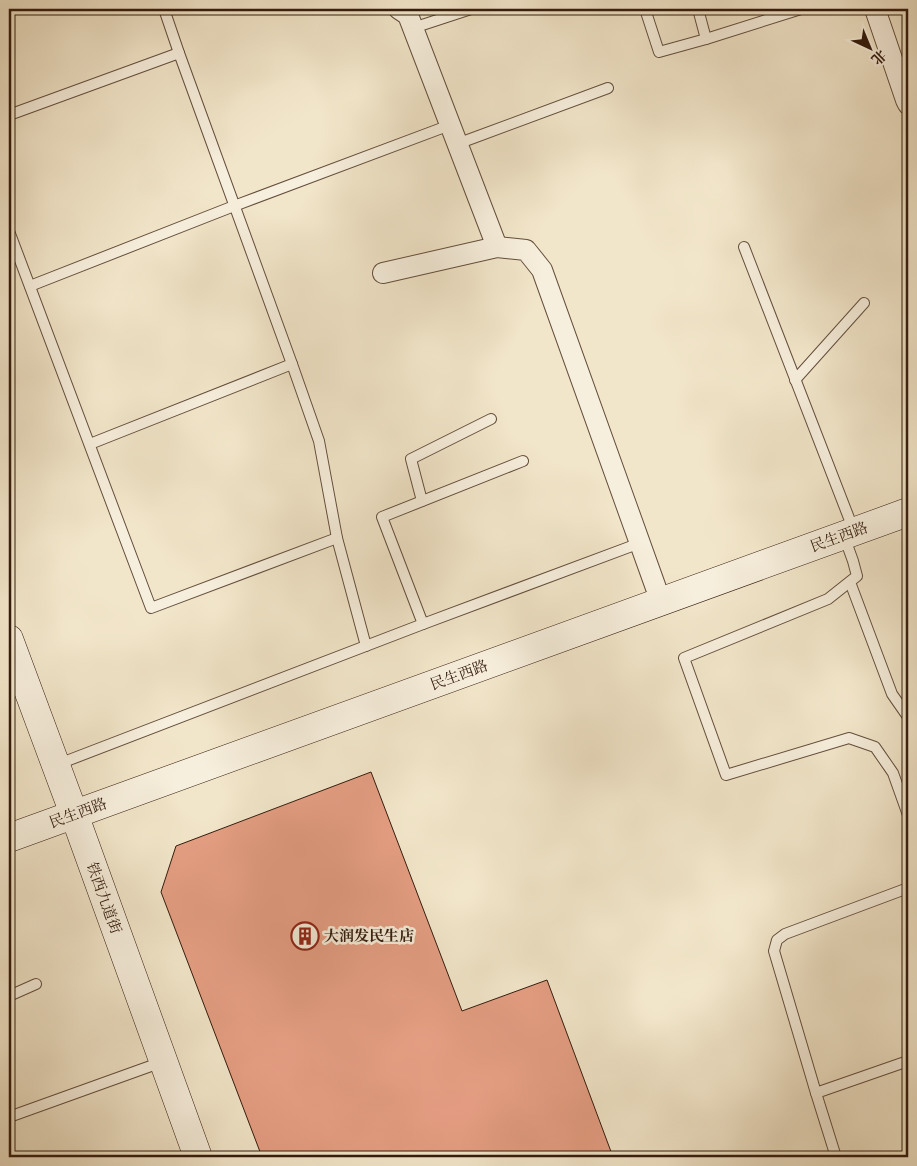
<svg xmlns="http://www.w3.org/2000/svg" width="917" height="1166" font-family="'Old Standard TT','Noto Serif SC',serif">
<rect width="100%" height="100%" fill="#f2e6ca"/>
<filter id="stains"><feTurbulence type="fractalNoise" baseFrequency=".004" numOctaves="4"/><feColorMatrix values="0 0 0 0 .2 0 0 0 0 .09 0 0 0 0 .02 0 0 0 .5 -.17"/></filter>
<radialGradient id="worn" r=".72"><stop offset=".6" stop-color="#630" stop-opacity="0"/><stop offset="1" stop-color="#630" stop-opacity=".3"/></radialGradient>
<!-- building -->
<polygon fill="#e59e83" stroke="#331b0d" points="371,772 462,1011 547,980 613,1157 262,1157 161,892 176,846"/>
<g fill="none" stroke-linecap="round" stroke-linejoin="round">
<!-- lane casing -->
<g stroke="#634e3c" stroke-width="12">
<g id="lane">
<polyline points="164,9 179,53 292,364 319,441 337,538 366,646"/>
<polyline points="645,9 659,52 706,39 801,9"/>
<polyline points="698,9 706,39"/>
<polyline points="413,28 471,9"/>
<polyline points="9,115 179,53"/>
<polyline points="457,144 608,88"/>
<polyline points="9,231 151,608 337,538"/>
<polyline points="744,247 854,531"/>
<polyline points="30,286 234,206 450,125"/>
<polyline points="795,380 864,303"/>
<polyline points="90,444 292,364"/>
<polyline points="422,501 411,459 491,419"/>
<polyline points="844,536 853,561 857,576 828,599 684,658 726,775 849,738 875,747 893,773 908,815"/>
<polyline points="850,582 892,694 908,717"/>
<polyline points="423,624 382,517 523,461"/>
<polyline points="56,765 423,624 640,543"/>
<polyline points="9,996 36,984"/>
<polyline points="816,1093 774,951 777,940 785,934 908,888"/>
<polyline points="9,1117 162,1062"/>
<polyline points="836,1157 816,1093 908,1061"/>
</g>
</g>
<!-- street casing -->
<g stroke="#634e3c" stroke-width="22">
<g id="street">
<polyline points="399,9 408,15 497,247"/>
<polyline points="875,9 906,100 908,104"/>
<polyline points="383,273 497,247 526,250 542,270 661,602"/>
</g>
</g>
<!-- secondary casing -->
<g stroke="#331b0d" stroke-width="29">
<g id="secondary">
<polyline points="9,639 74,814 198,1157"/>
<polyline points="9,838 908,512"/>
</g>
</g>
<!-- lane -->
<use href="#lane" stroke="#f7efdd" stroke-width="10"/>
<!-- street -->
<use href="#street" stroke="#f7efdd" stroke-width="20"/>
<!-- secondary -->
<use href="#secondary" stroke="#f7efdd" stroke-width="28"/>
</g>
<!-- icons -->
<defs>
<g id="building-ring" transform="scale(1.4375)"><circle r="9.5" fill="#f7efdd" stroke="#8f2418" stroke-width="1.5"/><path d="M-4-6H4V6H1V3H-1V6H-4ZM-2.5-4.3h1.7v1.8h-1.7ZM.8-4.3h1.7v1.8H.8ZM-2.5-1h1.7V.8h-1.7ZM.8-1h1.7V.8H.8Z" fill="#8f2418"/></g>
</defs>
<g fill-rule="evenodd">
<use href="#building-ring" x="305" y="936"/>
</g>
<g text-anchor="middle" stroke-width="5" stroke-linejoin="round" paint-order="stroke">
<!-- street labels -->
<g font-size="15" fill="#331b0d" stroke="#f7efdd">
<text transform="translate(839 537) rotate(-20)" y="5">民生西路</text>
<text transform="translate(459 675) rotate(-20)" y="5">民生西路</text>
<text transform="translate(78 813) rotate(-20)" y="5">民生西路</text>
<text transform="translate(104 898) rotate(70)" y="5">铁西九道街</text>
</g>
<!-- poi labels -->
<g font-size="15" font-weight="bold" fill="#331b0d" stroke="#f7efdd" text-anchor="start">
<text x="324" y="941">大润发民生店</text>
</g>
</g>
<!-- margin -->
<rect width="917" height="1166" fill="none" stroke="#f2e6ca" stroke-width="30"/>
<rect x="10" y="10" width="897" height="1146" fill="none" stroke="#331b0d" stroke-width="2.5"/>
<rect x="15" y="15" width="887" height="1136" fill="none" stroke="#331b0d"/>
<!-- north arrow -->
<g transform="translate(870 48) rotate(136)" stroke="#f7efdd" stroke-width="4" paint-order="stroke">
<path d="M0-4L9 19L0 12L-9 19Z" fill="#331b0d"/>
<text y="-8" font-size="14" font-weight="bold" text-anchor="middle" fill="#331b0d">北</text>
</g>
<rect width="100%" height="100%" filter="url(#stains)"/>
<rect width="100%" height="100%" fill="url(#worn)"/>
</svg>
